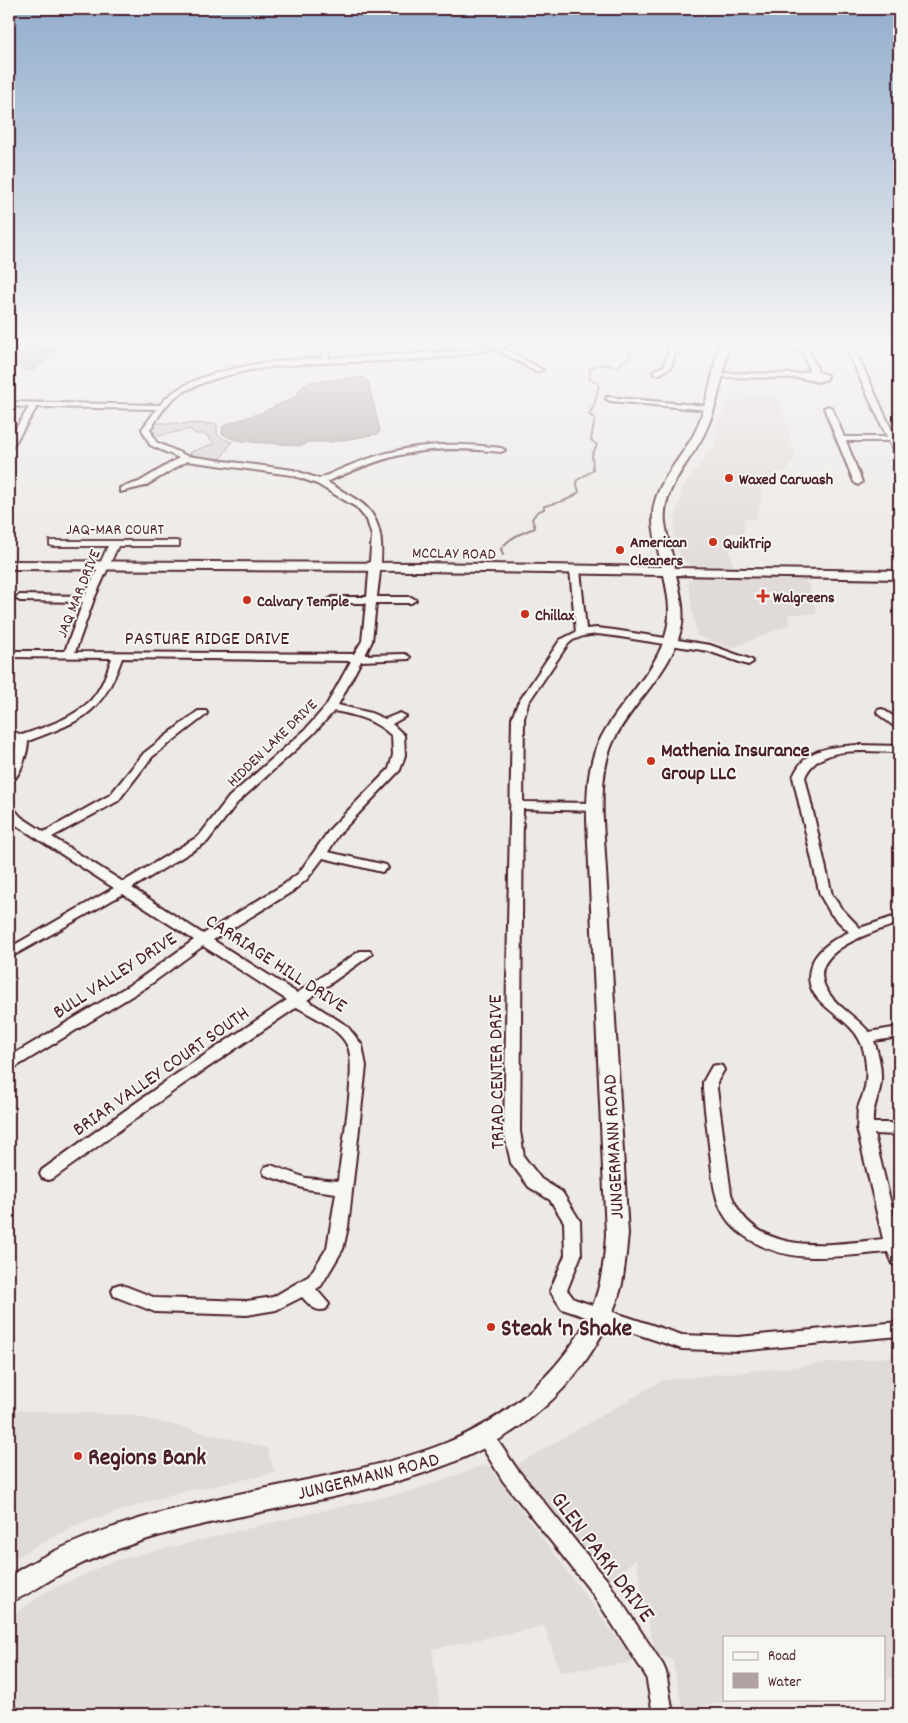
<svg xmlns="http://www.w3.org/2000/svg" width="908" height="1723" font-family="Dekko,sans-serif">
<rect width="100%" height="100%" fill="#ece9e6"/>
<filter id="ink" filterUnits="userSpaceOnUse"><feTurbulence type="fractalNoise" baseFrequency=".02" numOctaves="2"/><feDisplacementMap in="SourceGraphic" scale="10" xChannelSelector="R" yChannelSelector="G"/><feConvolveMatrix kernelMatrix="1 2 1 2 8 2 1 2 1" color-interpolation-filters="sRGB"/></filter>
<g filter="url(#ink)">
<!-- built -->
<g fill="#e0dad8">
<polygon points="731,393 771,395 779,397 795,457 787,470 757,482 763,496 755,519 744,519 744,533 725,533 733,566 691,565 680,558 674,534 676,515 683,487 715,444 719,423"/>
<polygon points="694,578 802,580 808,583 817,614 787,614 791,624 732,648 697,636 688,581"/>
<polygon points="899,1356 899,1677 884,1680 884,1637 724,1637 724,1699 749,1699 683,1709 672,1659 655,1655 636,1559 608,1581 515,1466 663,1380"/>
<polygon points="9,1410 131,1415 267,1448 275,1473 173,1494 76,1525 9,1561"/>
<polygon points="487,1464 635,1662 560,1672 544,1626 432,1649 441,1714 9,1714 9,1618 46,1592 114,1561 296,1517 415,1490"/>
</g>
<!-- green -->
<polygon fill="#d4cbca" stroke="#8f757a" points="155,423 217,424 217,434 224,439 232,442 219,461 190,456 191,452 215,443 204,434 196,434 190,429 154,437"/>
<!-- water -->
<g fill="#b1a2a3" stroke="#886e73">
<polygon points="13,346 60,347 35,370 26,371 9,358 9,351"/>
<path d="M363 377 368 381 380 431 378 434 331 442H308L306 444 298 446C279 441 235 446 222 433L223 426 227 424 261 413 297 396 300 389 309 382Z"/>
</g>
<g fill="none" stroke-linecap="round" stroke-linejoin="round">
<!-- stream -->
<path stroke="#886e73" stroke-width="2" d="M503 555 501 549C508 538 523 532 535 528L532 519 537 512 544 509V506C557 503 569 501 579 492L576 481 593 470 592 455 597 445 591 440 595 418 589 415 594 405 599 385 598 382 589 379 591 373 589 369 601 364 620 367 622 362 630 357 632 341"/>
<!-- minor casing -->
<g stroke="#4a1f2b" stroke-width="4">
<g id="minor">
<path d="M319 341H327L329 358C375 356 420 354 465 350 483 348 500 341 518 341L501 347 543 370 536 372 495 348C411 370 321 354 237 373 215 378 191 385 173 399 164 406 157 420 150 429L156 442 187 456 293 470 319 479C385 448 428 439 501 448L505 450 501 452C429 444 392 452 327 482 338 489 350 495 360 502 391 524 380 566 377 597H411L416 600 411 603H376L372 641 365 655 405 654 410 657 409 659 361 661 338 705 371 713 385 719 400 713 406 716 392 724 404 735 405 755 400 770 339 834 328 852 386 865 388 868 382 872 323 858 307 879 293 891 213 940 297 993 360 951H370L372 954 307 1000 347 1026 362 1045 366 1066 348 1227 343 1249 321 1286 316 1289 329 1304 326 1309C315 1313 309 1304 302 1297L276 1310 247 1315 155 1312 114 1296 112 1291 114 1286 120 1284 156 1298 247 1301 273 1297 309 1276 327 1248 336 1193 306 1189 265 1175 263 1171 265 1167 271 1165 306 1178 338 1181C341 1154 357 1068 348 1047 340 1028 313 1017 297 1007L182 1085 54 1178 48 1180 42 1178 40 1174 42 1170 172 1077 287 1000 203 946 148 986 14 1068 9 1069V1057L138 980 194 940 123 894 9 958V948L114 888 13 823 9 818V807L13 808 21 817 44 832 110 795 144 753 198 711H206L207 713 206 715 152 757 118 801 52 837 123 882 199 836 229 797 305 730 326 706 351 661 122 658C102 715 81 721 28 741 28 751 20 780 9 782 8 767 16 756 16 741L9 737V730L22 735C45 727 74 718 91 700 102 688 107 672 112 658L9 657V651H65L83 602 20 601 15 598 20 595 85 596 108 546H53L50 545V541H176L179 542V546H118L94 599 75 652 354 654 362 641 366 603H333L328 600 333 597H367L372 536 367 520 356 507 317 484 292 475 187 461 145 486 120 492V488L139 482 179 458 150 445 142 429 157 409 37 407 13 446 9 448V440L29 407 9 406V402L160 405C188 368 278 360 322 358ZM334 711C356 715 375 720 392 736L393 755 389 769 330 829 299 873 283 885 203 934 132 888 207 842 237 803 313 734Z"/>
<polygon points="671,341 679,341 671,367 660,374 654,374 654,370 664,366"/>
<polygon points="777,341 805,341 817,369 816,371 827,375 827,379 818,382 801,378 717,377 713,375 717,373 799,374 808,371 809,369 802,351 772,347 772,343"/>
<polygon points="843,341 851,341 899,446 899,457 895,454 889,441 846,441 862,482 858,485 854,482 824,408 828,406 832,408 844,437 887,437"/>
<polygon points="607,397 708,406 712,408 708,410 610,401 606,399"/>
<polygon points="575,567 580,570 586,629 597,628 614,630 710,645 752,660 753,662 748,665 708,651 614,636 597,634 583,636 573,640 568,644 528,703 524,718 523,802 595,803 601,807 595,811 523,809 520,1131 524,1157 541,1179 562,1192 580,1221 581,1255 567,1290 574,1299 682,1335 738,1337 899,1322 899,1336 738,1351 682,1349 562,1309 550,1291 565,1255 564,1222 550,1200 529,1187 511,1163 504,1131 512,718 518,703 560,640 576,632 570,570"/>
<polygon points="882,709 899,720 899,728 895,727 878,714 877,712 878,710"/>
<path d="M857 745 899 746V752C869 752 819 743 805 777L832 895 841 908 860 928 899 915V923C874 932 801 952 828 992 838 1008 857 1017 869 1032L899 1027V1037L874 1041C879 1055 883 1073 880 1088 877 1101 872 1109 873 1123H899V1135L874 1134 899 1237V1266L893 1264 888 1252C838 1256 787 1267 743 1235 729 1225 720 1212 716 1195 713 1185 712 1172 711 1161 708 1137 705 1113 703 1089V1082L712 1066 717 1065 722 1066 724 1070 717 1082V1089L731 1194C754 1258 830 1245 883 1239L857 1128C858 1122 857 1115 858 1109 859 1102 864 1095 865 1087 868 1074 866 1051 859 1039 845 1012 797 1002 812 963 819 948 835 938 849 932L831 914 820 895 793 777C805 748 829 747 857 745Z"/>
<polygon points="485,1429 491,1431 517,1469 607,1580 663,1665 666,1672 673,1714 653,1714 646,1676 593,1594 503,1481 476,1437 479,1431"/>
</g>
</g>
<!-- major casing -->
<g stroke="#4a1f2b" stroke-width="4">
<path id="major" d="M720 341H730C723 371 719 402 706 430 693 460 661 487 665 523 667 538 672 553 675 568L899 571V579L676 575C680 591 684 608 682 624 674 671 632 701 613 742 602 767 602 795 603 821L628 1234C626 1252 625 1270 621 1288 613 1316 598 1344 581 1367 518 1451 425 1477 328 1498 272 1510 216 1520 161 1535 127 1545 95 1556 63 1573 45 1582 28 1596 9 1602V1576C64 1542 124 1521 187 1506 234 1494 283 1485 331 1475 414 1457 484 1440 546 1376 569 1352 589 1323 598 1290 603 1272 605 1253 606 1234L587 821C587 795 587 766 599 742 618 701 661 671 668 624 671 608 667 591 664 575L420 571 9 569V561L420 563 662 567C659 553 654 537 653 522 650 486 682 460 696 430 708 402 713 371 720 341Z"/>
</g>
<!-- minor -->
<use href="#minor" fill="#f6f6f2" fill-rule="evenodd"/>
<!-- major -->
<use href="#major" fill="#f6f6f2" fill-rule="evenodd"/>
</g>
</g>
<!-- sky -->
<linearGradient id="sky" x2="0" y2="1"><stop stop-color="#92adcc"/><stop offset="0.59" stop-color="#f6f5f4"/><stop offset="1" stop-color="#f6f5f4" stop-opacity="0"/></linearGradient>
<rect width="908" height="582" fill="url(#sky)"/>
<!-- markers -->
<g fill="#c8321e" stroke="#f6f6f2" stroke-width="2">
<circle cx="729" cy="478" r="5"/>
<circle cx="713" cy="542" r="5"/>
<circle cx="620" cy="550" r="5"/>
<path d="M760.5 588.5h5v5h5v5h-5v5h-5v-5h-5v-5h5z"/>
<circle cx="247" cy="600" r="5"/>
<circle cx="525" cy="614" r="5"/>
<circle cx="651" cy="761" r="5"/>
<circle cx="491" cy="1327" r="5"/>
<circle cx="78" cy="1456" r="5"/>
</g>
<g text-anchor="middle" stroke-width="4" stroke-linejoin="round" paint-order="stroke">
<!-- far-poi labels -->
<g font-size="16" font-weight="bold" fill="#4a1f2b" stroke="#f6f6f2" text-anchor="start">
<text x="739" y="484">Waxed Carwash</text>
<text x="630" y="547">American<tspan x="630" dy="18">Cleaners</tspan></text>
<text x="723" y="548">QuikTrip</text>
<text x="773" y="602">Walgreens</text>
<text x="257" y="606">Calvary Temple</text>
<text x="535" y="620">Chillax</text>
</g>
<!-- far-street labels -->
<g font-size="16" fill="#4a1f2b" stroke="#f6f6f2">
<text x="115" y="534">JAQ-MAR COURT</text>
<text transform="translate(454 552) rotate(1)" y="6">MCCLAY ROAD</text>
<text transform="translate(77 593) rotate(-68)" y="6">JAQ MAR DRIVE</text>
<text transform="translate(271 742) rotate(-44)" y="6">HIDDEN LAKE DRIVE</text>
</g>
<!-- street labels -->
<g font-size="20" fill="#4a1f2b" stroke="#f6f6f2">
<text x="207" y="644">PASTURE RIDGE DRIVE</text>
<text transform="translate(277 962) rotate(33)" y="7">CARRIAGE HILL DRIVE</text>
<text transform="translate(114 974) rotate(-33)" y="7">BULL VALLEY DRIVE</text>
<text transform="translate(160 1070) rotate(-35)" y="7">BRIAR VALLEY COURT SOUTH</text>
<text transform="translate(495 1072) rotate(-91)" y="7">TRIAD CENTER DRIVE</text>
<text transform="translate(612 1147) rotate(-93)" y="7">JUNGERMANN ROAD</text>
<text transform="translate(368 1475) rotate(-14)" y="7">JUNGERMANN ROAD</text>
</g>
<!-- poi labels -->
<g font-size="20" font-weight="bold" fill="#4a1f2b" stroke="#f6f6f2" text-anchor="start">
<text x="661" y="756">Mathenia Insurance<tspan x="661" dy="23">Group LLC</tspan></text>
</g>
<!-- near-poi labels -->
<g font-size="24" font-weight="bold" fill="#4a1f2b" stroke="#f6f6f2" text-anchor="start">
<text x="501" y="1335">Steak 'n Shake</text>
<text x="88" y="1464">Regions Bank</text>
</g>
<!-- near-street labels -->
<g font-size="24" fill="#4a1f2b" stroke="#f6f6f2">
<text transform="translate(604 1556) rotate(53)" y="8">GLEN PARK DRIVE</text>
</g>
</g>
<!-- margin -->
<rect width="908" height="1723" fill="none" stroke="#f6f6f2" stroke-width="30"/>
<rect x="15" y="15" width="878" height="1693" fill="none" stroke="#4a1f2b" stroke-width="2" filter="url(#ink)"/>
<!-- legend -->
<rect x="723" y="1636" width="162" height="65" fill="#f6f6f2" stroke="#b1a0a2"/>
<rect x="733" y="1652" width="25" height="8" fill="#f6f6f2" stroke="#b1a0a2"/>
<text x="768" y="1660" font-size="15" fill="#4a1f2b">Road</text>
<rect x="733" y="1673" width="25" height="15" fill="#b1a2a3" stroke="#b1a0a2"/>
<text x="768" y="1686" font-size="15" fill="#4a1f2b">Water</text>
</svg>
